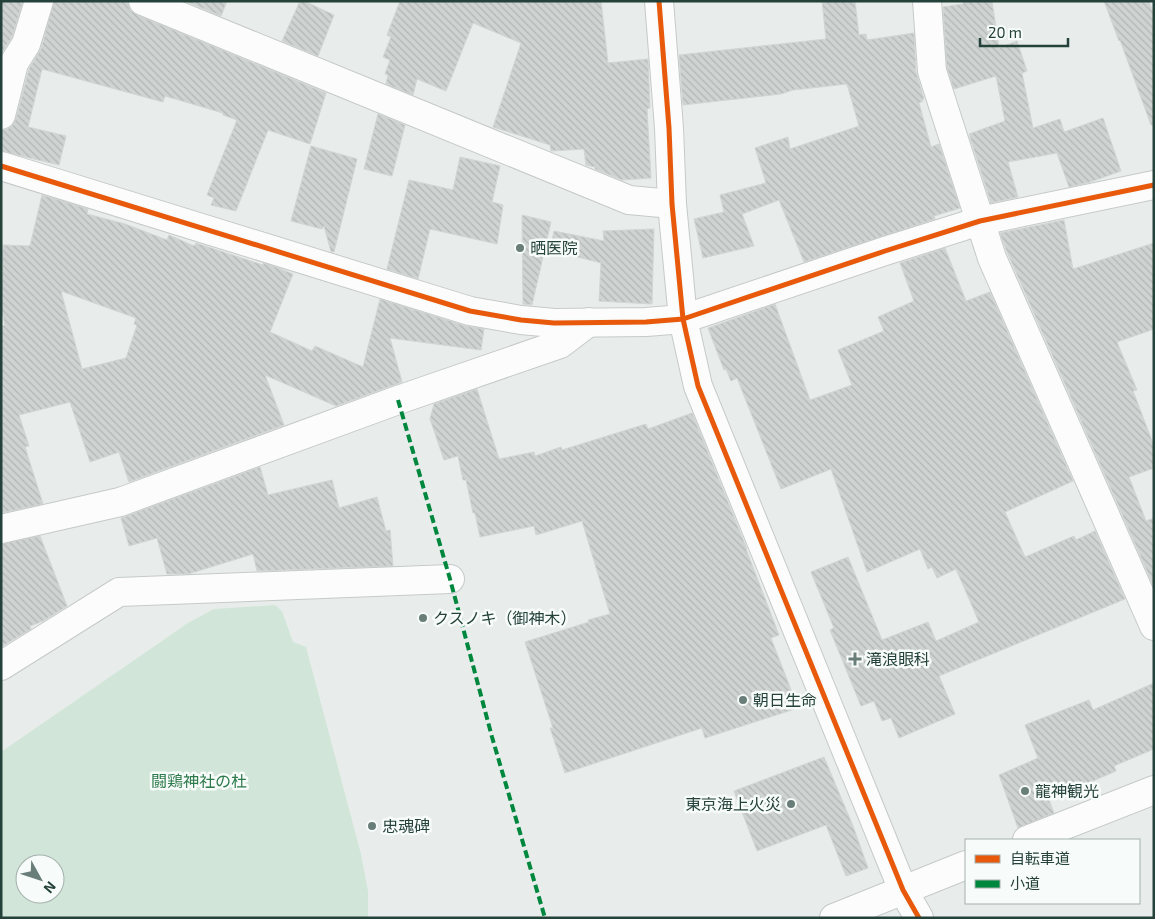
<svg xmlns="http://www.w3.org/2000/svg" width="1155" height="919" font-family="'Exo 2','Noto Sans JP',sans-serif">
<defs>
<pattern id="building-back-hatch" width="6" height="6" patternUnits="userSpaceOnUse" patternTransform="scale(1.25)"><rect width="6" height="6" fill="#cfd4d2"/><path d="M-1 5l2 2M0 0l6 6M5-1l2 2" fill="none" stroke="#b2b7b5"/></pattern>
</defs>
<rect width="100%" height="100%" fill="#e8edeb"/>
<!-- park -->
<path fill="#d1e6d8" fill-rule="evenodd" d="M275 605 282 611 293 642 306 647 361 854 368 891V918H1V752L188 623 214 609ZM25 864H55V894H25Z"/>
<!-- building -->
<g fill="url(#building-back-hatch)" stroke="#d1d6d4" fill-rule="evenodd">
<polygon points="1,1 23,1 12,37 1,54"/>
<polygon points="54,1 128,1 130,10 137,15 326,93 310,144 268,130 236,211 211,205 214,198 207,195 237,120 223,115 223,113 165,96 163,102 42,69 28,127 66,136 59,165 1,151 1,130 6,130 12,126 16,119 29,69 41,49"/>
<polygon points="185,1 227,1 221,16"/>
<polygon points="300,1 304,1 334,15 318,56 282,41"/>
<polygon points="400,1 601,1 608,63 648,59 650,108 647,109 651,178 622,180 595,169 595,167 586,165 584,149 551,151 550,145 493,127 521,43 473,23 446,91 417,79 413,95 386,84 388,75 385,74 390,60 383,57 391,37 387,35"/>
<polygon points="822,1 855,1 859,35 866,34 867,40 914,33 916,72 924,99 922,99 923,101 919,103 931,147 939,144 960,208 934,216 935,219 804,262 779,200 742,214 754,246 703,258 694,219 724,212 720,195 766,183 755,148 788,137 790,149 859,126 847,84 793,90 781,94 683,105 679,55 826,39"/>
<polygon points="963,1 992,1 999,48 1017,41 1027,71 1022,73 1033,128 1060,119 1064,132 1103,118 1121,171 1090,182 1069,187 1057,153 1008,162 1018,197 991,203 969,134 1005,121 996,76 954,89 947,68 943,7 963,4"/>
<polygon points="1104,1 1149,1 1154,15 1154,125 1151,125 1120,40 1119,41"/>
<polygon points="378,114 405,125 392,176 364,169"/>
<polygon points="311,146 357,159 334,252 331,252 324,226 322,229 291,221"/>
<polygon points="460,157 500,166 492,202 503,205 497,244 430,229 418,279 387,269 409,180 453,190"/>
<path d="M42 195 88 209 87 214 125 224 167 240 169 235 194 246 196 243 263 265V263L273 266 293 274 270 332 312 351 315 346 363 367 380 299 466 326 484 329 481 350 390 338 402 382 336 406 265 375 284 425 129 482 119 452 90 462 70 402 19 415 29 446 25 447 43 504 1 513V326L5 325 1 308 3 245 30 246ZM61 291 136 318 134 324 137 325 126 358 82 369Z"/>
<polygon points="522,215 551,222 532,305 523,304"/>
<polygon points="1064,220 1073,269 1154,243 1154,329 1117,342 1137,390 1133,391 1154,446 1154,468 1129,477 1146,521 1154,518 1154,587 1007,252 1000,233"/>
<polygon points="654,229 652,304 599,301 601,263 550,250 554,231 604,241 603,231"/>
<polygon points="945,248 966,301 990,292 1073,481 1005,512 1025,557 1074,536 1076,540 1095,531 1125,599 939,676 955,714 899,738 891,718 882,721 874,701 861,706 830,630 834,628 811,572 848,557 882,640 928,622 936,641 979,622 956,569 937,578 932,567 928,569 920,549 867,572 831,469 781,489 737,378 731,381 726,369 724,370 708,328 775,304 810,400 852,385 838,350 884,331 878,317 914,301 900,263"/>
<polygon points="477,389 499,459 534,452 535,456 561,447 562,450 646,424 648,429 692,413 747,549 746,549 779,635 771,638 798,708 705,738 702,728 565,773 550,728 553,728 525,642 589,622 588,620 610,614 582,521 536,535 534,526 480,537 475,513 473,513 466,480 463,480 458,456 444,460 430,419 434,404"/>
<polygon points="260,467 268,495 332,480 339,508 377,497 386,531 390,530 393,566 257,571 253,554 188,574 167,574 157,538 129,546 121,518"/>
<polygon points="40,536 67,606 43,621 30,626 31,629 1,647 1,544"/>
<polygon points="1154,683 1154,749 1114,766 1116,771 1049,800 1054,813 1018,828 999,775 1038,758 1025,725 1089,700 1093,710"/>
<polygon points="824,757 853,826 868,868 846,876 826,825 757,851 734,791"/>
</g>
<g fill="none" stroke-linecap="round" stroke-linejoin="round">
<!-- minor casing -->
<g stroke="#c5cac8" stroke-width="30">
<g id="minor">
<polyline points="143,1 629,200 672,204"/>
<polyline points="659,1 669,128 672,204 683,319 698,386 903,890 919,918"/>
<polyline points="927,1 932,71 992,258 1154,626"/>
<polyline points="1,115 14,63 26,44 39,1"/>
<polyline points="1,166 470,311 521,320 554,323 646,322 683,319 885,251 980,221 1154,185"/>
<polyline points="1,529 120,502 398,400 560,344 589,322"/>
<polyline points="1,666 119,592 450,579"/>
<polyline points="1027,840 1154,790"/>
<polyline points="834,918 966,865"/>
</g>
</g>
<!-- minor -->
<use href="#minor" stroke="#fcfcfc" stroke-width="28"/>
<!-- quiet -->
<polyline stroke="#00873e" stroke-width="4" stroke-dasharray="8 4" stroke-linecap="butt" points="398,400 450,579 492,737 545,918"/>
<!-- cycleway casing -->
<g stroke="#f7fbf9" stroke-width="8">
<g id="cycleway">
<polyline points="659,1 669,128 672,204 683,319 698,386 903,890 919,918"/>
<polyline points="1,166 470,311 521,320 554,323 646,322 683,319 885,251 980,221 1154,185"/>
</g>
</g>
<!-- cycleway -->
<use href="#cycleway" stroke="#e8590c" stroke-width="5"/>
</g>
<!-- markers -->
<g fill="#697e78" stroke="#f7fbf9" stroke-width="2">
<circle cx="520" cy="248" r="5"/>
<circle cx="423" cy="618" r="5"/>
<path d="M852.5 651.5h5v5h5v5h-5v5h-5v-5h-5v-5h5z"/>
<circle cx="743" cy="700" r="5"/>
<circle cx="1025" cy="791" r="5"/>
<circle cx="791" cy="804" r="5"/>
<circle cx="372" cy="826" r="5"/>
</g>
<g text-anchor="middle" stroke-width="5" stroke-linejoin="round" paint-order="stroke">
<!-- poi labels -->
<g font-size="16" fill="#24423a" stroke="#f7fbf9" text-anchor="start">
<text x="530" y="254">晒医院</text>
<text x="433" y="624">クスノキ（御神木）</text>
<text x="866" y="665">滝浪眼科</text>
<text x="753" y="706">朝日生命</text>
<text x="1035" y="797">龍神観光</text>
<text x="781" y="810" text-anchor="end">東京海上火災</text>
<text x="382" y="832">忠魂碑</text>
</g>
<!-- park labels -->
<g font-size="16" fill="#2d7a4b" stroke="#f7fbf9">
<text x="199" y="787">闘鶏神社の杜</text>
</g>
</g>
<!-- border -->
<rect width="1155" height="919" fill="none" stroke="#24423a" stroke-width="5"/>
<!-- legend -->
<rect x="965" y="839" width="175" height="65" fill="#f7fbf9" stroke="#a3b1ad"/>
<rect x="975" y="855" width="25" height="8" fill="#e8590c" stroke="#a3b1ad"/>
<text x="1010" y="864" font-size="15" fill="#24423a">自転車道</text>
<rect x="975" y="880" width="25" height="8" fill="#00873e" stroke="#a3b1ad"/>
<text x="1010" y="889" font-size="15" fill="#24423a">小道</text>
<!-- north arrow -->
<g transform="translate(40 879) rotate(130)"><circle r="24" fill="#f7fbf9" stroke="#a3b1ad"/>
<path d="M0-4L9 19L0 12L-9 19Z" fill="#697e78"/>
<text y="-8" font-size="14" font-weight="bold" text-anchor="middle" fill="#24423a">N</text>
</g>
<!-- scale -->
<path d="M980 38v8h88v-8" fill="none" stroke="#24423a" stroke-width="2.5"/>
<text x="988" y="38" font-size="15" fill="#24423a" stroke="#f7fbf9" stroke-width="4" paint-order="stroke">20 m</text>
</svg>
